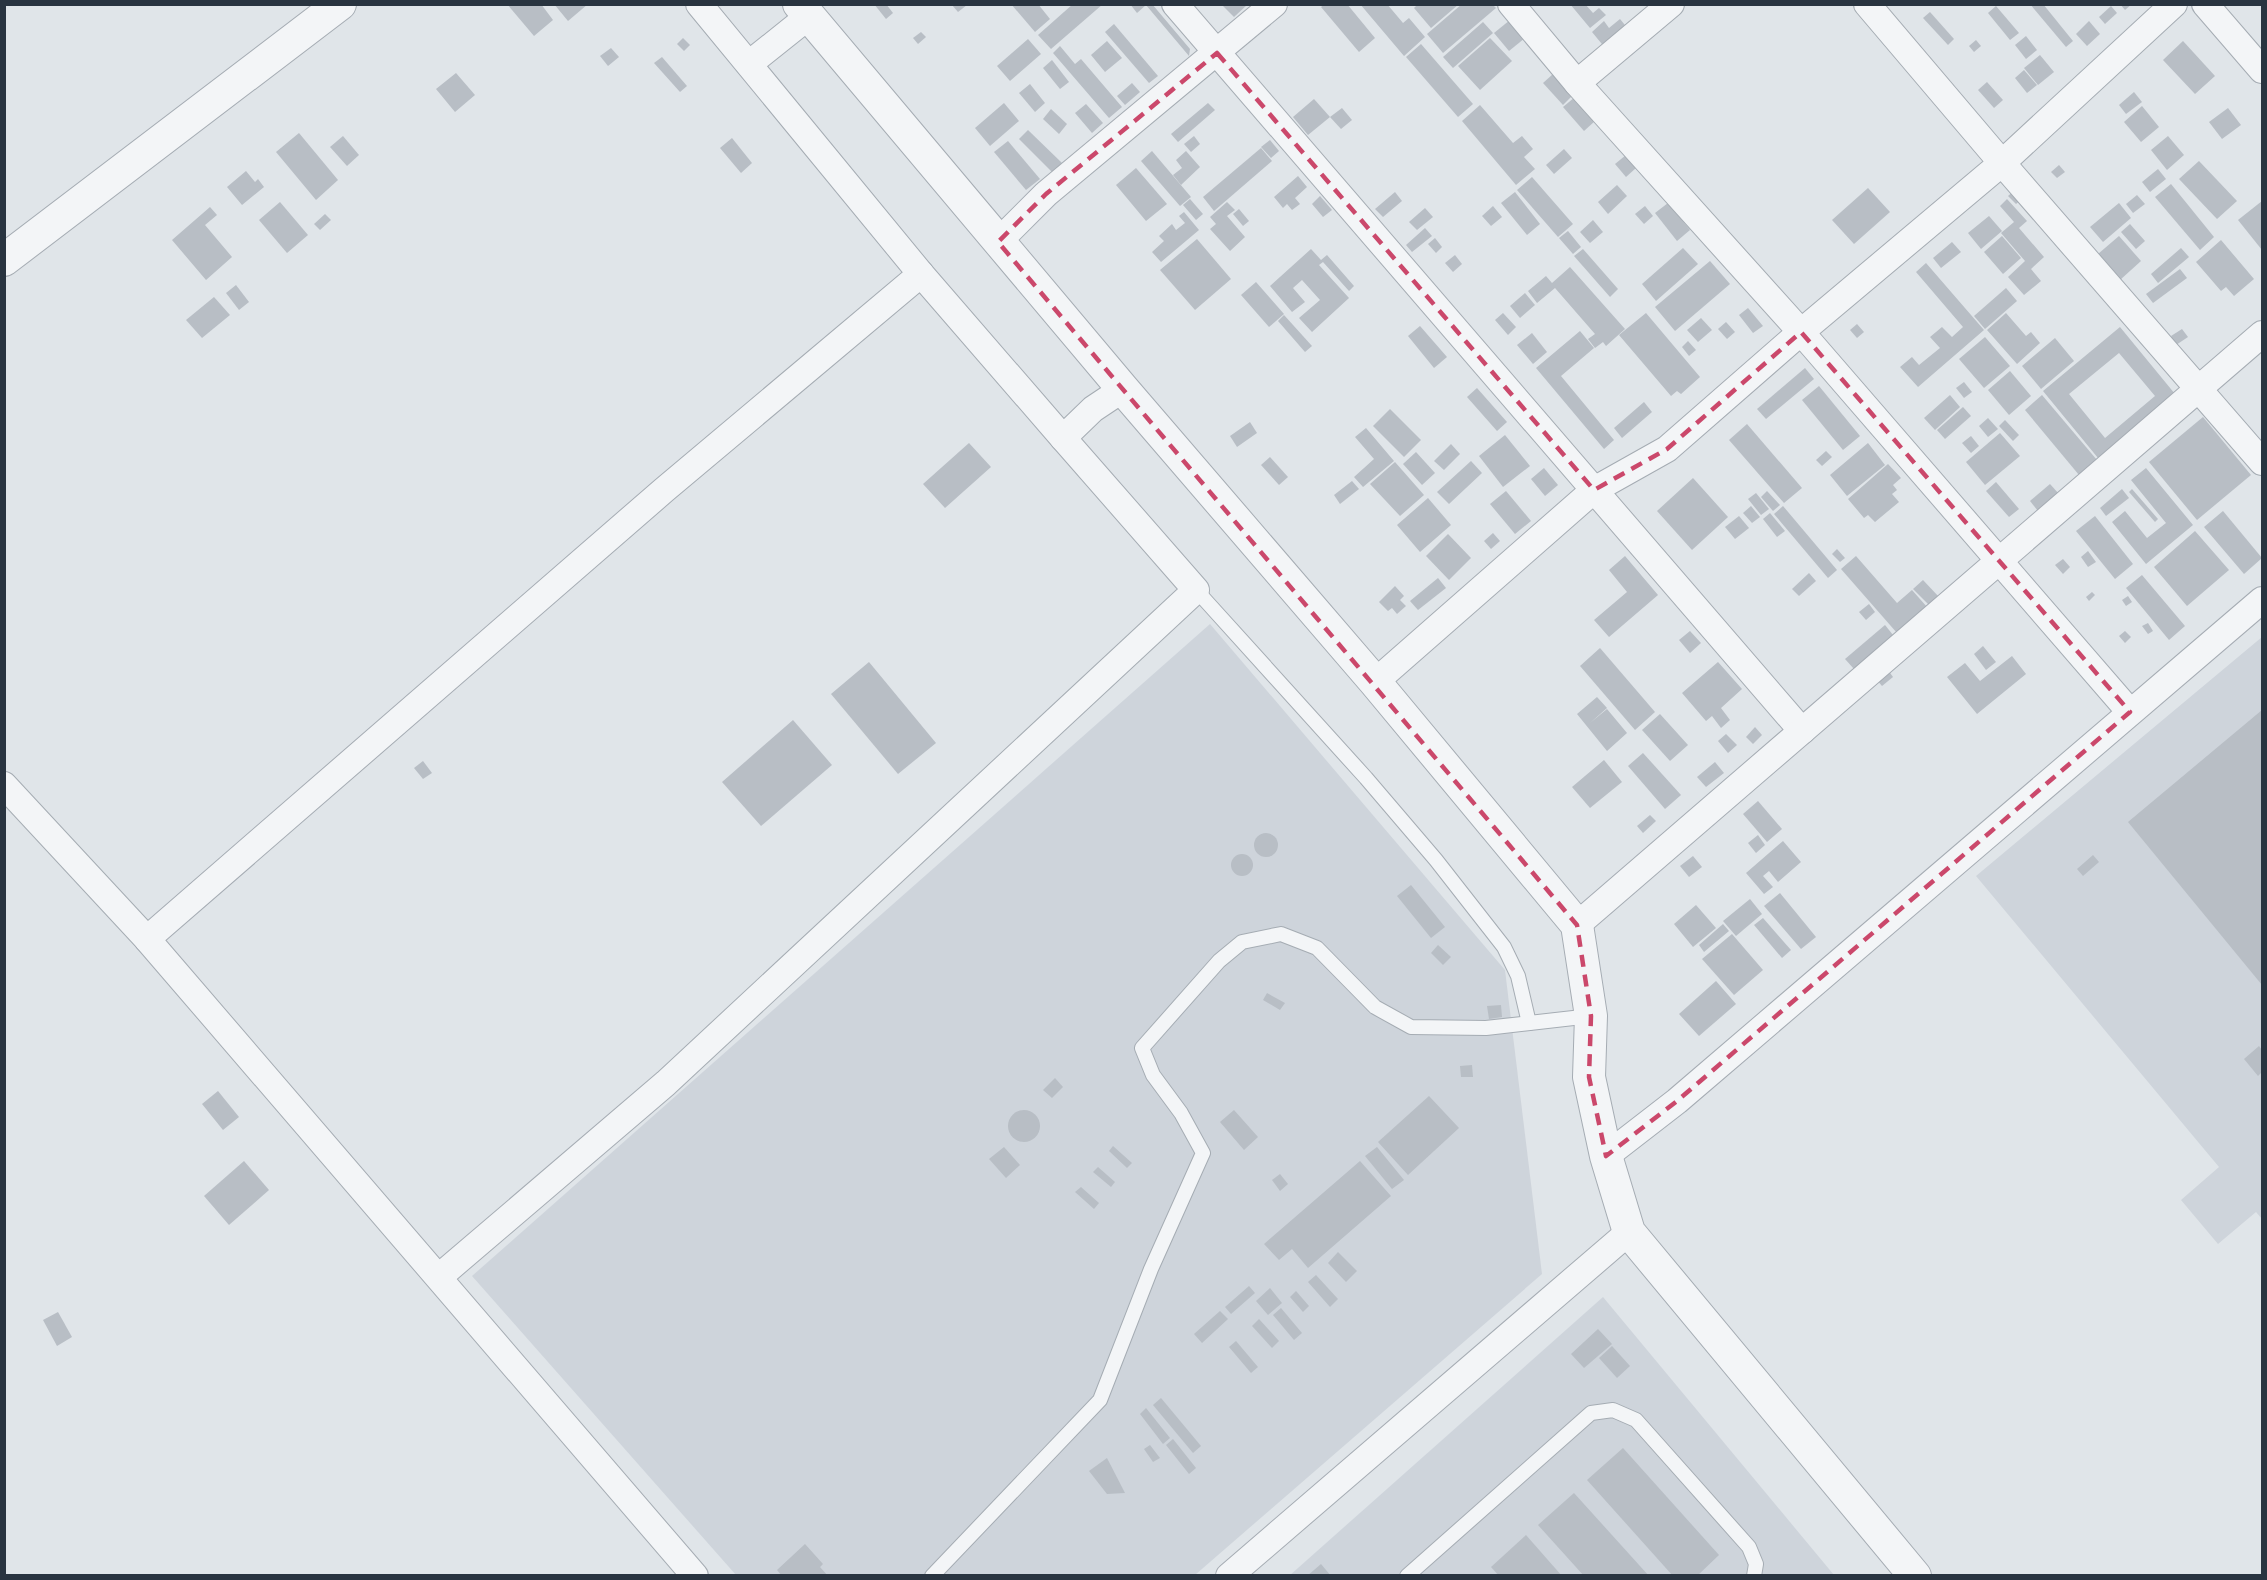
<svg xmlns="http://www.w3.org/2000/svg" width="2267" height="1580" font-family="'Golos Text',sans-serif">
<rect width="100%" height="100%" fill="#e0e5e9"/>
<!-- built -->
<g fill="#ced4db">
<polygon points="1210,624 1505,970 1542,1274 1195,1575 736,1575 472,1276"/>
<polygon points="2262,637 2262,1219 2256,1212 2218,1244 2181,1200 2219,1167 1976,876"/>
<polygon points="1603,1297 1834,1575 1289,1576"/>
</g>
<!-- building -->
<g fill="#b8bec5" fill-rule="evenodd">
<polygon points="507,4 541,4 553,20 534,36"/>
<polygon points="554,4 588,4 568,21"/>
<polygon points="874,4 886,4 893,13 886,19"/>
<polygon points="1011,4 1038,4 1050,19 1035,32"/>
<polygon points="1073,4 1103,4 1051,49 1038,35"/>
<polygon points="1130,4 1152,4 1190,49 1189,56 1146,5 1137,13"/>
<polygon points="1325,4 1347,4 1375,38 1359,52 1321,7"/>
<polygon points="1360,4 1387,4 1403,23 1409,18 1425,37 1404,56"/>
<polygon points="1418,4 1459,4 1431,28 1414,8"/>
<polygon points="1462,4 1492,4 1496,8 1443,53 1427,34"/>
<polygon points="1570,4 1585,4 1593,13 1599,8 1606,15 1590,28"/>
<polygon points="2030,4 2043,4 2073,41 2066,47"/>
<polygon points="2120,4 2132,4 2125,10"/>
<polygon points="952,5 967,5 958,12"/>
<polygon points="1222,5 1247,5 1234,17"/>
<polygon points="1996,6 2019,33 2010,40 1988,13"/>
<polygon points="2111,6 2117,13 2105,24 2099,17"/>
<polygon points="1930,12 1954,39 1948,45 1923,18"/>
<polygon points="1620,19 1629,30 1606,49 1592,32 1604,21 1609,28"/>
<polygon points="1510,20 1525,38 1509,51 1494,33"/>
<polygon points="2089,21 2100,34 2087,46 2076,34"/>
<polygon points="1483,22 1493,33 1453,68 1443,57"/>
<polygon points="1114,24 1158,76 1149,83 1105,32"/>
<polygon points="921,32 926,37 918,44 913,38"/>
<polygon points="2026,36 2037,50 2026,59 2015,45"/>
<polygon points="683,38 690,45 684,51 677,44"/>
<polygon points="1490,38 1512,61 1480,90 1458,66"/>
<polygon points="1028,39 1041,54 1010,81 997,66"/>
<polygon points="1976,40 1981,46 1974,52 1969,46"/>
<polygon points="1107,41 1122,58 1105,72 1091,55"/>
<polygon points="2183,41 2215,76 2195,94 2163,60"/>
<polygon points="1421,44 1473,104 1458,117 1406,57"/>
<polygon points="1060,46 1075,64 1081,59 1122,107 1109,118 1053,53"/>
<polygon points="611,48 619,57 608,66 600,56"/>
<polygon points="2040,55 2054,72 2038,85 2024,68"/>
<polygon points="662,57 687,86 680,92 654,63"/>
<polygon points="1052,60 1069,82 1060,89 1043,68"/>
<polygon points="2024,70 2037,85 2027,93 2015,78"/>
<polygon points="456,73 475,95 455,112 436,89"/>
<polygon points="1553,74 1572,96 1563,105 1543,83"/>
<polygon points="1987,82 2003,100 1994,108 1978,90"/>
<polygon points="1132,83 1140,92 1125,105 1117,96"/>
<polygon points="1030,84 1045,103 1035,112 1019,93"/>
<polygon points="2134,92 2142,102 2126,114 2119,105"/>
<polygon points="1575,97 1595,121 1584,131 1563,107"/>
<polygon points="1314,99 1330,117 1308,135 1293,117"/>
<polygon points="1004,103 1019,121 990,146 975,128"/>
<polygon points="1208,103 1215,110 1178,142 1171,134"/>
<polygon points="1086,104 1103,123 1092,133 1075,113"/>
<polygon points="1480,105 1513,143 1522,136 1533,149 1524,157 1535,169 1516,185 1462,121"/>
<polygon points="2142,106 2159,127 2141,142 2124,122"/>
<polygon points="1342,108 1352,120 1341,129 1330,117"/>
<polygon points="2228,108 2241,125 2222,139 2209,122"/>
<polygon points="1051,109 1067,124 1059,134 1043,119"/>
<polygon points="1028,130 1062,163 1052,172 1019,139"/>
<polygon points="299,133 338,180 316,200 276,152"/>
<polygon points="343,136 359,155 347,166 330,147"/>
<polygon points="1194,136 1200,144 1191,152 1184,144"/>
<polygon points="2168,136 2184,155 2167,170 2151,150"/>
<polygon points="732,138 752,163 741,173 720,148"/>
<polygon points="1270,140 1279,151 1271,158 1261,147"/>
<polygon points="1008,141 1040,179 1026,190 994,152"/>
<polygon points="1261,148 1272,161 1214,211 1203,197"/>
<polygon points="1564,149 1572,158 1554,174 1546,165"/>
<polygon points="1152,151 1191,197 1180,206 1141,161"/>
<polygon points="1186,151 1200,167 1181,185 1173,175 1182,168 1176,160"/>
<polygon points="1626,155 1636,168 1626,177 1615,164"/>
<polygon points="2199,161 2237,201 2217,219 2179,179"/>
<polygon points="2059,165 2065,172 2057,178 2051,172"/>
<polygon points="1136,168 1167,204 1146,221 1116,185"/>
<polygon points="2158,169 2166,179 2150,192 2142,182"/>
<polygon points="246,171 255,182 258,179 264,187 242,205 227,187"/>
<polygon points="1298,176 1307,187 1295,198 1300,204 1292,210 1287,204 1283,208 1274,197"/>
<polygon points="1532,177 1573,224 1558,237 1517,190"/>
<polygon points="2171,184 2214,237 2200,250 2155,197"/>
<polygon points="1617,185 1627,196 1608,214 1598,202"/>
<polygon points="1868,188 1890,212 1854,244 1832,220"/>
<polygon points="2015,190 2022,199 2016,204 2008,196"/>
<polygon points="1395,192 1402,201 1383,217 1375,209"/>
<polygon points="1515,192 1540,224 1527,235 1501,203"/>
<polygon points="2137,195 2145,204 2133,213 2126,204"/>
<polygon points="1320,196 1332,210 1323,217 1312,204"/>
<polygon points="1190,199 1203,214 1196,220 1183,205"/>
<polygon points="2007,199 2027,221 2019,228 2044,257 2031,269 2041,281 2024,295 2008,277 2025,261 2001,233 2014,222 2000,206"/>
<polygon points="2262,201 2262,250 2238,220"/>
<polygon points="280,202 308,235 287,253 259,220"/>
<polygon points="1227,202 1235,210 1227,216 1245,237 1230,251 1210,229 1216,224 1210,217"/>
<polygon points="1668,203 1690,230 1677,241 1655,213"/>
<polygon points="2119,203 2131,218 2103,242 2090,227"/>
<polygon points="1493,206 1502,217 1491,226 1482,216"/>
<polygon points="1645,206 1653,216 1644,224 1635,214"/>
<polygon points="210,207 217,215 205,225 232,257 206,280 172,240"/>
<polygon points="1425,208 1433,217 1417,230 1409,222"/>
<polygon points="1239,209 1249,221 1243,226 1233,214"/>
<polygon points="1184,212 1199,230 1161,262 1152,252 1164,241 1159,236 1172,224 1176,230 1185,223 1179,216"/>
<polygon points="325,214 331,220 320,230 314,224"/>
<polygon points="1989,216 2002,231 1981,249 1968,233"/>
<polygon points="1593,220 1603,232 1590,243 1580,232"/>
<polygon points="2130,224 2145,241 2136,249 2121,232"/>
<polygon points="1425,228 1432,236 1412,252 1406,245"/>
<polygon points="1568,231 1581,247 1573,254 1559,238"/>
<polygon points="2002,236 2021,258 2003,274 1984,252"/>
<polygon points="2119,236 2141,261 2120,280 2098,254"/>
<polygon points="1435,238 1442,247 1436,253 1428,244"/>
<polygon points="1197,239 1231,279 1195,310 1160,270"/>
<polygon points="2221,240 2254,279 2234,296 2226,287 2221,291 2196,262"/>
<polygon points="1952,242 1961,252 1941,268 1933,258"/>
<polygon points="1683,248 1698,264 1656,301 1642,284"/>
<polygon points="2181,248 2189,257 2158,283 2151,274"/>
<polygon points="1311,249 1321,260 1327,255 1354,286 1349,291 1323,262 1319,265 1349,298 1312,332 1299,318 1320,300 1302,280 1293,288 1305,302 1292,312 1270,286"/>
<polygon points="1583,249 1618,289 1610,297 1574,256"/>
<polygon points="1455,255 1462,264 1453,272 1445,263"/>
<polygon points="1710,261 1730,284 1675,331 1655,307"/>
<polygon points="1926,263 1984,330 1918,387 1900,367 1912,357 1919,365 1940,348 1930,337 1942,327 1952,337 1963,327 1916,272"/>
<polygon points="1570,267 1625,329 1606,346 1603,342 1595,348 1588,339 1595,334 1555,288 1537,303 1528,291 1546,276 1552,283"/>
<polygon points="2180,269 2187,278 2153,303 2146,294"/>
<polygon points="1256,282 1284,314 1269,327 1241,295"/>
<polygon points="236,285 249,302 239,310 226,293"/>
<polygon points="2006,288 2017,301 1985,329 1974,316"/>
<polygon points="1525,293 1535,305 1520,318 1510,306"/>
<polygon points="214,297 230,315 202,338 186,320"/>
<polygon points="1748,308 1763,326 1753,333 1739,315"/>
<polygon points="1503,313 1516,327 1508,335 1495,320"/>
<polygon points="1646,313 1700,377 1681,394 1677,391 1671,396 1619,335"/>
<polygon points="2006,313 2026,336 2031,332 2040,343 2017,364 1987,330"/>
<polygon points="1284,315 1312,346 1305,352 1278,321"/>
<polygon points="1701,318 1712,330 1698,342 1687,330"/>
<polygon points="1726,322 1735,332 1727,339 1718,329"/>
<polygon points="1857,324 1864,332 1857,338 1850,330"/>
<polygon points="1420,326 1447,357 1434,368 1408,336"/>
<path d="M2120 327 2175 394 2098 458 2043 391ZM2119 353 2155 396 2105 438 2069 394Z"/>
<polygon points="2182,329 2188,337 2176,345 2171,336"/>
<polygon points="1580,331 1594,348 1561,376 1614,440 1604,449 1536,368"/>
<polygon points="1532,333 1547,352 1533,364 1517,345"/>
<polygon points="1985,337 2010,366 1984,388 1959,359"/>
<polygon points="2055,338 2074,361 2041,389 2022,366"/>
<polygon points="1688,341 1696,350 1689,356 1682,347"/>
<polygon points="1805,368 1814,379 1766,419 1757,409"/>
<polygon points="2010,371 2031,396 2009,415 1988,390"/>
<polygon points="1964,382 1972,392 1964,398 1956,388"/>
<polygon points="1819,386 1860,436 1843,450 1802,400"/>
<polygon points="1477,388 1507,422 1497,431 1467,397"/>
<polygon points="1950,395 1960,407 1935,430 1924,418"/>
<polygon points="2042,395 2097,460 2079,475 2025,410"/>
<polygon points="1644,402 1652,412 1622,438 1614,428"/>
<polygon points="1963,407 1971,416 1945,439 1937,430"/>
<polygon points="1390,409 1421,440 1404,457 1373,426"/>
<polygon points="2203,417 2251,475 2197,520 2149,462"/>
<polygon points="1988,418 1998,429 1988,437 1979,426"/>
<polygon points="2005,420 2019,435 2013,441 1999,426"/>
<polygon points="1250,422 1257,433 1237,447 1230,436"/>
<polygon points="1747,424 1802,488 1784,503 1729,440"/>
<polygon points="1366,428 1394,461 1363,487 1354,477 1374,459 1355,437"/>
<polygon points="2000,433 2020,456 1985,485 1966,462"/>
<polygon points="1505,435 1530,466 1503,487 1479,456"/>
<polygon points="1971,436 1979,446 1971,453 1962,443"/>
<polygon points="969,443 991,467 945,508 923,484"/>
<polygon points="1868,443 1885,465 1847,496 1830,475"/>
<polygon points="1451,444 1460,454 1444,470 1434,461"/>
<polygon points="1826,451 1832,457 1822,466 1816,460"/>
<polygon points="1416,452 1435,473 1422,485 1403,464"/>
<polygon points="1270,457 1288,477 1279,485 1261,465"/>
<polygon points="1471,461 1482,473 1449,504 1437,492"/>
<polygon points="1395,462 1424,495 1400,516 1370,484"/>
<polygon points="1888,464 1901,478 1893,485 1897,490 1892,494 1899,502 1875,522 1868,515 1864,518 1848,499"/>
<polygon points="1544,468 1558,485 1545,496 1531,479"/>
<polygon points="2146,468 2193,525 2146,564 2112,522 2125,511 2147,538 2166,523 2131,480"/>
<polygon points="1693,478 1728,517 1692,550 1657,511"/>
<polygon points="1352,481 1359,489 1340,504 1334,495"/>
<polygon points="1996,482 2019,509 2009,517 1986,491"/>
<polygon points="2050,484 2059,494 2038,511 2030,501"/>
<polygon points="2122,489 2129,498 2106,516 2100,508"/>
<polygon points="2132,489 2158,519 2155,522 2129,492"/>
<polygon points="1506,491 1531,521 1515,534 1490,504"/>
<polygon points="1767,491 1780,505 1773,511 1761,497"/>
<polygon points="1756,493 1769,509 1761,515 1748,499"/>
<polygon points="1428,498 1451,525 1420,552 1397,525"/>
<polygon points="1751,506 1760,517 1752,523 1743,513"/>
<polygon points="1783,506 1837,570 1828,578 1774,514"/>
<polygon points="2223,511 2262,558 2244,574 2204,527"/>
<polygon points="1770,513 1785,531 1777,537 1763,519"/>
<polygon points="1739,516 1749,528 1735,539 1725,527"/>
<polygon points="2095,516 2133,564 2115,579 2076,531"/>
<polygon points="2195,531 2229,570 2187,606 2154,567"/>
<polygon points="1493,533 1500,541 1491,549 1484,541"/>
<polygon points="1448,534 1471,558 1449,580 1426,556"/>
<polygon points="1837,549 1845,558 1840,562 1832,554"/>
<polygon points="2088,551 2096,562 2088,567 2081,557"/>
<polygon points="1625,556 1658,595 1609,637 1594,620 1627,592 1609,570"/>
<polygon points="1856,556 1897,603 1912,590 1927,607 1897,633 1841,569"/>
<polygon points="2063,559 2070,567 2063,574 2055,565"/>
<polygon points="1809,573 1816,581 1799,596 1792,589"/>
<polygon points="2142,575 2185,626 2169,640 2126,588"/>
<polygon points="1438,578 1446,588 1418,610 1410,601"/>
<polygon points="1923,580 1939,597 1930,606 1913,589"/>
<polygon points="1395,586 1404,596 1400,600 1406,606 1397,614 1392,608 1388,611 1379,602"/>
<polygon points="2092,592 2095,595 2089,601 2086,597"/>
<polygon points="2128,596 2132,602 2126,606 2122,600"/>
<polygon points="1869,604 1875,612 1866,620 1859,612"/>
<polygon points="2148,623 2153,631 2148,634 2142,626"/>
<polygon points="1885,625 1893,635 1854,669 1845,659"/>
<polygon points="1690,631 1701,643 1690,653 1679,640"/>
<polygon points="2125,631 2131,637 2125,643 2119,636"/>
<polygon points="1983,646 1996,662 1986,670 1974,654"/>
<polygon points="1600,648 1655,712 1635,730 1580,666"/>
<polygon points="2012,656 2026,674 1977,714 1947,677 1965,663 1980,681"/>
<polygon points="869,662 936,743 898,774 831,694"/>
<polygon points="1718,662 1742,689 1721,708 1730,720 1721,728 1712,716 1706,721 1682,693"/>
<polygon points="1883,663 1893,677 1882,686 1871,673"/>
<polygon points="1597,697 1607,708 1590,723 1607,709 1627,733 1607,751 1577,714"/>
<polygon points="2262,710 2262,985 2128,822"/>
<polygon points="1660,714 1688,745 1670,761 1642,730"/>
<polygon points="793,720 832,765 761,826 722,782"/>
<polygon points="1755,727 1762,735 1753,744 1746,737"/>
<polygon points="1726,734 1737,745 1728,753 1718,741"/>
<polygon points="1643,753 1681,795 1665,809 1628,766"/>
<polygon points="1604,760 1622,782 1590,808 1572,787"/>
<polygon points="423,761 432,773 423,779 414,768"/>
<polygon points="1715,762 1724,773 1706,787 1697,777"/>
<polygon points="1758,801 1782,829 1767,842 1743,814"/>
<polygon points="1650,815 1656,821 1643,833 1637,826"/>
<circle cx="1266" cy="845" r="12"/>
<polygon points="1758,835 1765,845 1756,853 1748,843"/>
<polygon points="1783,841 1801,862 1778,882 1769,871 1763,876 1773,887 1764,894 1746,873"/>
<circle cx="1242" cy="865" r="11"/>
<polygon points="2093,855 2099,862 2083,876 2077,869"/>
<polygon points="1693,856 1702,867 1689,877 1680,866"/>
<polygon points="1411,885 1445,927 1431,938 1397,896"/>
<polygon points="1780,893 1816,937 1801,949 1764,906"/>
<polygon points="1750,899 1762,914 1736,936 1723,921"/>
<polygon points="1696,905 1716,928 1693,947 1674,924"/>
<polygon points="1763,918 1791,950 1782,958 1754,925"/>
<polygon points="1723,924 1729,931 1704,952 1699,945"/>
<polygon points="1732,934 1763,970 1734,995 1702,959"/>
<polygon points="1438,945 1451,957 1443,965 1431,953"/>
<polygon points="1716,981 1736,1004 1699,1036 1679,1014"/>
<polygon points="1267,993 1285,1003 1280,1010 1263,1000"/>
<polygon points="1501,1005 1502,1017 1489,1019 1487,1006"/>
<polygon points="2259,1046 2262,1050 2262,1072 2258,1076 2244,1059"/>
<polygon points="1472,1065 1473,1077 1461,1077 1460,1066"/>
<polygon points="1055,1078 1063,1087 1052,1098 1043,1090"/>
<polygon points="218,1091 239,1117 223,1130 202,1104"/>
<polygon points="1429,1096 1459,1128 1408,1175 1378,1142"/>
<polygon points="1234,1110 1258,1137 1244,1150 1220,1122"/>
<circle cx="1024" cy="1126" r="16"/>
<polygon points="1113,1146 1132,1163 1127,1168 1109,1151"/>
<polygon points="1004,1147 1020,1165 1006,1178 989,1159"/>
<polygon points="1377,1147 1404,1180 1392,1189 1365,1156"/>
<polygon points="244,1161 269,1190 229,1225 204,1196"/>
<polygon points="1360,1161 1391,1196 1308,1268 1292,1249 1279,1260 1264,1244"/>
<polygon points="1098,1167 1115,1182 1111,1187 1093,1172"/>
<polygon points="1280,1174 1288,1184 1280,1191 1272,1180"/>
<polygon points="1081,1187 1099,1203 1094,1209 1075,1192"/>
<polygon points="1338,1252 1357,1271 1346,1282 1328,1263"/>
<polygon points="1316,1275 1338,1299 1330,1307 1308,1282"/>
<polygon points="1249,1286 1255,1293 1231,1314 1225,1307"/>
<polygon points="1270,1288 1282,1303 1268,1315 1256,1301"/>
<polygon points="1296,1291 1309,1306 1303,1312 1290,1297"/>
<polygon points="1281,1308 1302,1333 1294,1340 1273,1315"/>
<polygon points="1220,1311 1228,1319 1202,1343 1194,1334"/>
<polygon points="58,1312 72,1337 57,1346 43,1320"/>
<polygon points="1259,1319 1279,1341 1272,1348 1252,1326"/>
<polygon points="1598,1329 1612,1344 1584,1368 1571,1354"/>
<polygon points="1236,1341 1258,1367 1251,1373 1229,1347"/>
<polygon points="1612,1346 1630,1366 1617,1378 1599,1358"/>
<polygon points="1161,1398 1201,1446 1193,1453 1153,1405"/>
<polygon points="1146,1408 1170,1438 1163,1444 1140,1414"/>
<polygon points="1173,1439 1196,1468 1189,1474 1166,1445"/>
<polygon points="1150,1445 1160,1458 1153,1462 1144,1449"/>
<polygon points="1623,1448 1719,1555 1697,1576 1673,1576 1587,1480"/>
<polygon points="1107,1458 1125,1493 1107,1494 1089,1471"/>
<polygon points="1574,1493 1649,1576 1584,1576 1538,1525"/>
<polygon points="1526,1535 1562,1576 1499,1576 1491,1567"/>
<polygon points="805,1544 823,1564 820,1567 828,1576 782,1576 777,1570"/>
<polygon points="1321,1564 1331,1576 1307,1576"/>
</g>
<g fill="none" stroke-linecap="round" stroke-linejoin="round">
<!-- service casing -->
<g stroke="#a5acb3" stroke-width="16">
<g id="service">
<polyline points="1196,590 1366,778 1436,860 1504,947 1518,976 1529,1023"/>
<polyline points="932,1576 1100,1400 1151,1269 1203,1153 1181,1113 1153,1075 1142,1048 1219,961 1242,942 1281,934 1317,948 1375,1007 1411,1027 1486,1028 1591,1016"/>
<polyline points="1407,1576 1591,1413 1613,1410 1636,1420 1749,1547 1756,1564 1754,1576"/>
</g>
</g>
<!-- minor casing -->
<g stroke="#a5acb3" stroke-width="28">
<g id="minor">
<polyline points="699,4 921,274"/>
<polyline points="1175,4 1802,731"/>
<polyline points="1511,4 1577,83 1801,332 2130,712"/>
<polyline points="1867,4 2002,163 2262,462"/>
<polyline points="2205,4 2262,70"/>
<polyline points="749,64 809,16"/>
<polyline points="1577,83 1671,4"/>
<polyline points="998,242 1046,194 1274,4"/>
<polyline points="1375,682 1594,490 1667,449 1801,332 2002,163 2174,4"/>
<polyline points="4,785 147,939 695,1576"/>
<polyline points="1577,925 2262,334"/>
<polyline points="147,939 664,490 921,274 1063,438"/>
<polyline points="1606,1156 1677,1101 2262,600"/>
<polyline points="439,1277 666,1083 1196,590 1063,438 1093,409 1123,389"/>
<polyline points="1229,1576 1629,1232"/>
</g>
</g>
<!-- tertiary casing -->
<g stroke="#a5acb3" stroke-width="34">
<g id="tertiary">
<polyline points="799,4 1123,389 1375,682 1577,925 1591,1016 1589,1077 1606,1156 1629,1232 1915,1576"/>
<polyline points="4,260 340,4"/>
</g>
</g>
<!-- service -->
<use href="#service" stroke="#f3f5f7" stroke-width="14"/>
<!-- minor -->
<use href="#minor" stroke="#f3f5f7" stroke-width="26"/>
<!-- tertiary -->
<use href="#tertiary" stroke="#f3f5f7" stroke-width="32"/>
</g>
<!-- marked area -->
<path fill="none" stroke="#cb486b" stroke-width="4.5" stroke-dasharray="12 8" stroke-linejoin="round" d="M1217 53 1594 490 1667 449 1801 332 2130 712 1677 1101 1606 1156 1589 1077 1591 1016 1577 925 998 242 1046 194Z"/>
<!-- border -->
<rect width="2267" height="1580" fill="none" stroke="#293440" stroke-width="12"/>
</svg>
